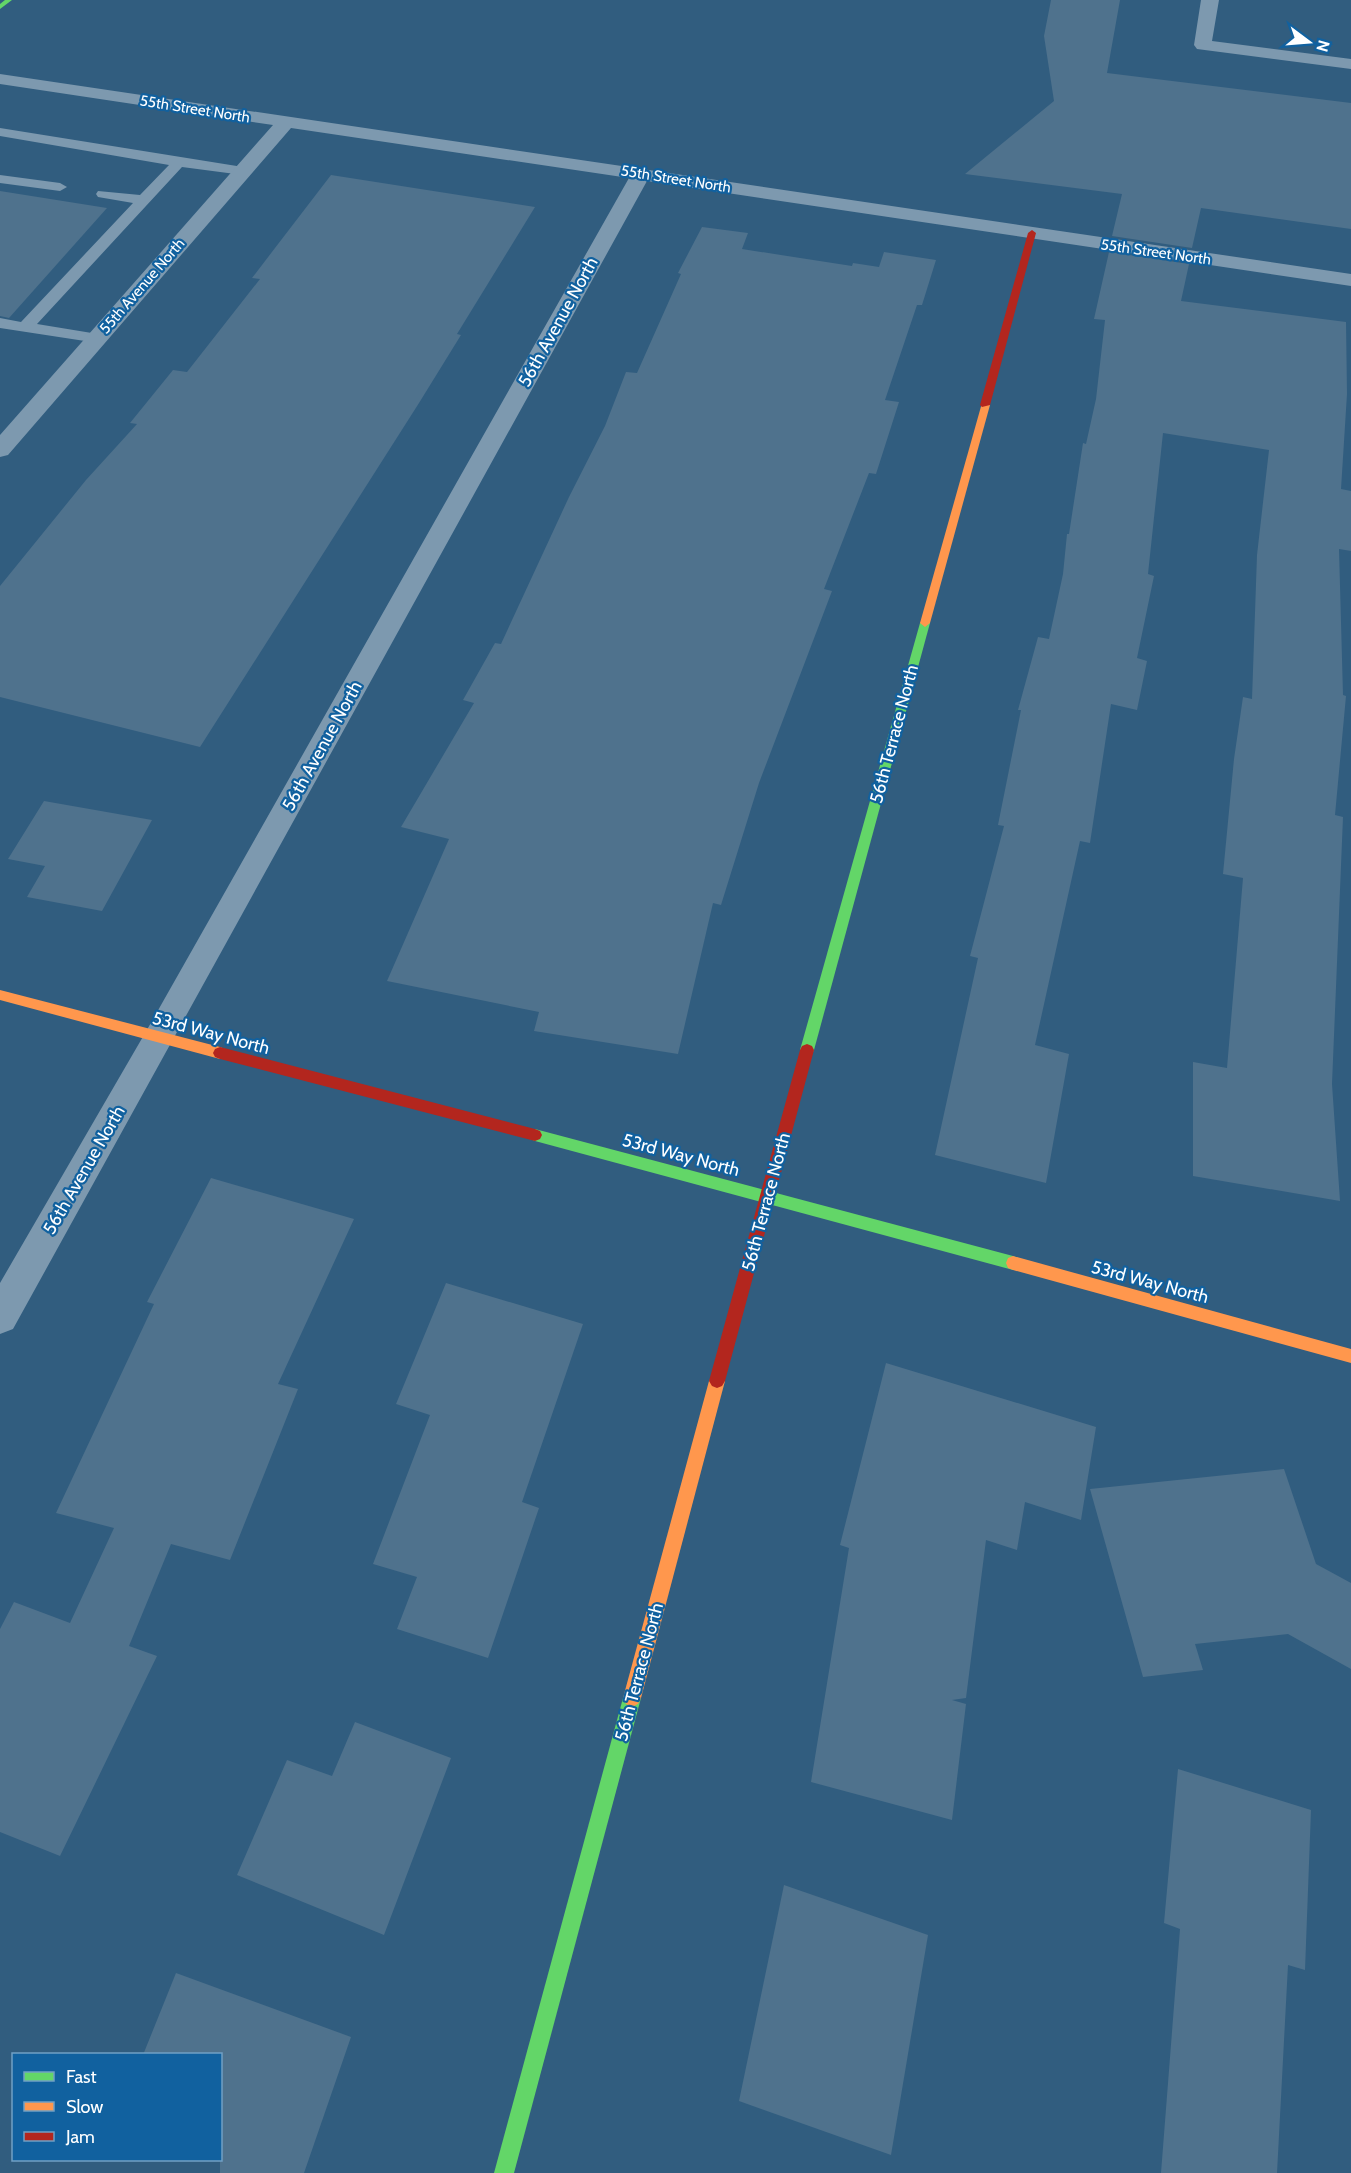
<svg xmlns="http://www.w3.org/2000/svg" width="1351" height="2173" font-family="Cabin,sans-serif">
<rect width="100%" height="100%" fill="#315d7f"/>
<!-- building -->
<g fill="#4f728d">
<polygon points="1051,0 1120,0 1107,73 1351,103 1351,229 1201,208 1192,248 1112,236 1122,194 965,174 1054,101 1044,36"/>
<polygon points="331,175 535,207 457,334 461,335 419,403 200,747 0,697 0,586 86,480 137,424 130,423 173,370 187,372 260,279 252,278"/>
<polygon points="0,191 107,208 9,318 0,316"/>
<polygon points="702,227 748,233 742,249 852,266 853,263 879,267 884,252 936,260 922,305 917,305 885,400 899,402 876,474 869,473 824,589 832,591 759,783 721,905 713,903 678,1054 534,1031 539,1012 387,981 449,839 401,827 474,703 463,700 495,643 501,644 569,497 605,426 626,372 637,373 681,274 678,273"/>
<polygon points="1109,252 1189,264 1181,301 1346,322 1347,394 1341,489 1351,491 1351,551 1339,549 1343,695 1346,696 1335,815 1343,817 1332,1084 1340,1201 1193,1176 1193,1062 1227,1068 1243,878 1223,874 1234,759 1243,697 1252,699 1257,555 1269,450 1163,433 1148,574 1154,576 1137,658 1147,661 1137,710 1111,704 1090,843 1080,841 1035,1045 1069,1054 1046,1183 935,1155 978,958 970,956 1004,826 998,825 1021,710 1018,710 1038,637 1049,639 1063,574 1067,534 1069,534 1083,443 1086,444 1096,399 1105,320 1094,319"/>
<polygon points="44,801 152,820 102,911 27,897 45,866 8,859"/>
<polygon points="211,1178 354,1219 278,1384 298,1389 230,1560 171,1544 129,1646 157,1656 60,1856 0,1832 0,1629 14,1602 70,1623 114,1528 56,1513 154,1304 147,1302"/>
<polygon points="446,1283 583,1324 522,1502 539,1508 488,1658 397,1629 417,1577 373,1564 430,1415 396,1404"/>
<polygon points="886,1363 1096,1427 1081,1520 1025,1502 1017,1550 986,1540 966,1698 952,1700 966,1704 952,1820 811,1782 849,1548 840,1545"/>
<polygon points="1284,1469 1316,1564 1351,1583 1351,1669 1288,1634 1195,1644 1203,1670 1143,1677 1090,1489"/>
<polygon points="355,1722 451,1758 384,1935 237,1875 287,1760 332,1776"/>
<polygon points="1178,1769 1311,1810 1305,1970 1288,1965 1277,2173 1161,2173 1180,1929 1164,1923"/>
<polygon points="784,1885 928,1935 891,2155 739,2101"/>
<polygon points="176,1973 351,2037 304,2173 220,2173 220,2055 143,2055"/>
</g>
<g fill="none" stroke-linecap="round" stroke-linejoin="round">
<!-- lane -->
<g fill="#7d99af" fill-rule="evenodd">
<polygon points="0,128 243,167 250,171 243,175 182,167 37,324 104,335 106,338 104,341 98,343 0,328 0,318 21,322 133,203 98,197 96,194 98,191 140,195 169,165 0,136"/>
<polygon points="0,175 60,183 67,187 60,191 0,183"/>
</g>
<!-- street -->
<g fill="#7d99af" fill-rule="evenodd">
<polygon points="1201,0 1219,0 1212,41 1351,59 1351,69 1197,49 1194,45"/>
<polygon points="0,74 1351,274 1351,286 647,181 13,1329 0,1334 0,1283 148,1028 629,178 291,128 8,455 0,457 0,435 273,125 0,84"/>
</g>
<!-- fast -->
<g fill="#63d668" fill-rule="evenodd">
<polygon points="5,0 12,0 0,9 0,4"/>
<polygon points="925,619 930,623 814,1050 812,1054 802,1054 800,1050 920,623"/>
<polygon points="535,1129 1013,1256 1018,1258 1020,1263 1018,1268 1013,1270 535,1141 530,1139 528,1135 530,1131"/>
<polygon points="632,1689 638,1692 641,1698 514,2173 494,2173 623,1698 626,1692"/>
</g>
<!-- slow -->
<g fill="#ff974d" fill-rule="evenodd">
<polygon points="982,403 990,405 930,623 925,627 920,623"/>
<polygon points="0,990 220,1047 225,1049 227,1053 225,1057 220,1059 0,1000"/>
<polygon points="1013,1256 1351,1349 1351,1363 1013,1270 1008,1268 1006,1263 1008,1258"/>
<polygon points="717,1374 722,1376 725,1381 641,1698 638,1704 632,1707 626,1704 623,1698 709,1381 712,1376"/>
</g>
<!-- jam -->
<g fill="#b3261e" fill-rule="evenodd">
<polygon points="1032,230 1036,233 990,405 982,407 980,405 1028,233"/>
<polygon points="807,1044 812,1046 814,1050 725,1381 722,1386 717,1388 712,1386 709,1381 800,1050 802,1046"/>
<polygon points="220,1047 535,1129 540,1131 542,1135 540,1139 535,1141 220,1059 215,1057 213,1053 215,1049"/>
</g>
</g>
<g text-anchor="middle" stroke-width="4.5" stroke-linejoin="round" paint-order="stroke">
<!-- far-street labels -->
<g font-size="15" fill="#fff" stroke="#11619f">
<text transform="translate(195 109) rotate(9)" y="5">55th Street North</text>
<text transform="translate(676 179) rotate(9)" y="5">55th Street North</text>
<text transform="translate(1156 252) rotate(8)" y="5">55th Street North</text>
<text transform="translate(142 286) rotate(-49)" y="5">55th Avenue North</text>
</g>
<!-- street labels -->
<g font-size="18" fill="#fff" stroke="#11619f">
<text transform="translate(558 322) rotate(-61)" y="6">56th Avenue North</text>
<text transform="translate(894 734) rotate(-75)" y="6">56th Terrace North</text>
<text transform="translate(322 746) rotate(-61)" y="6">56th Avenue North</text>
<text transform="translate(211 1033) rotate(15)" y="6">53rd Way North</text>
<text transform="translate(681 1155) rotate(15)" y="6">53rd Way North</text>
<text transform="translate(84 1170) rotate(-60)" y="6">56th Avenue North</text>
<text transform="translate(766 1202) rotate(-75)" y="6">56th Terrace North</text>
<text transform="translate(1150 1282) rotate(15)" y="6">53rd Way North</text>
<text transform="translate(639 1672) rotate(-75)" y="6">56th Terrace North</text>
</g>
</g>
<!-- legend -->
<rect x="12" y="2053" width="210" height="108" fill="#11619f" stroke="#70a0c5" stroke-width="1.5"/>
<rect x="24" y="2072" width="30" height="9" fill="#63d668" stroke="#70a0c5" stroke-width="1.5"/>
<text x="66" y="2083" font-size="18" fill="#ffffff">Fast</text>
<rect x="24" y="2102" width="30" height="9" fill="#ff974d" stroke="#70a0c5" stroke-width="1.5"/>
<text x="66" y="2113" font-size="18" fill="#ffffff">Slow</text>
<rect x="24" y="2132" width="30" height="9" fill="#b3261e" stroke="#70a0c5" stroke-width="1.5"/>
<text x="66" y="2143" font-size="18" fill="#ffffff">Jam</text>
<!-- north arrow -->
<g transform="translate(1309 42) rotate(106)" stroke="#11619f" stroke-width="4.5" paint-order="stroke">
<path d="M0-4.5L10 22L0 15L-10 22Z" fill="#ffffff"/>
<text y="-9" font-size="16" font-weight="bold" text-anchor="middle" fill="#ffffff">N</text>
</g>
</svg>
